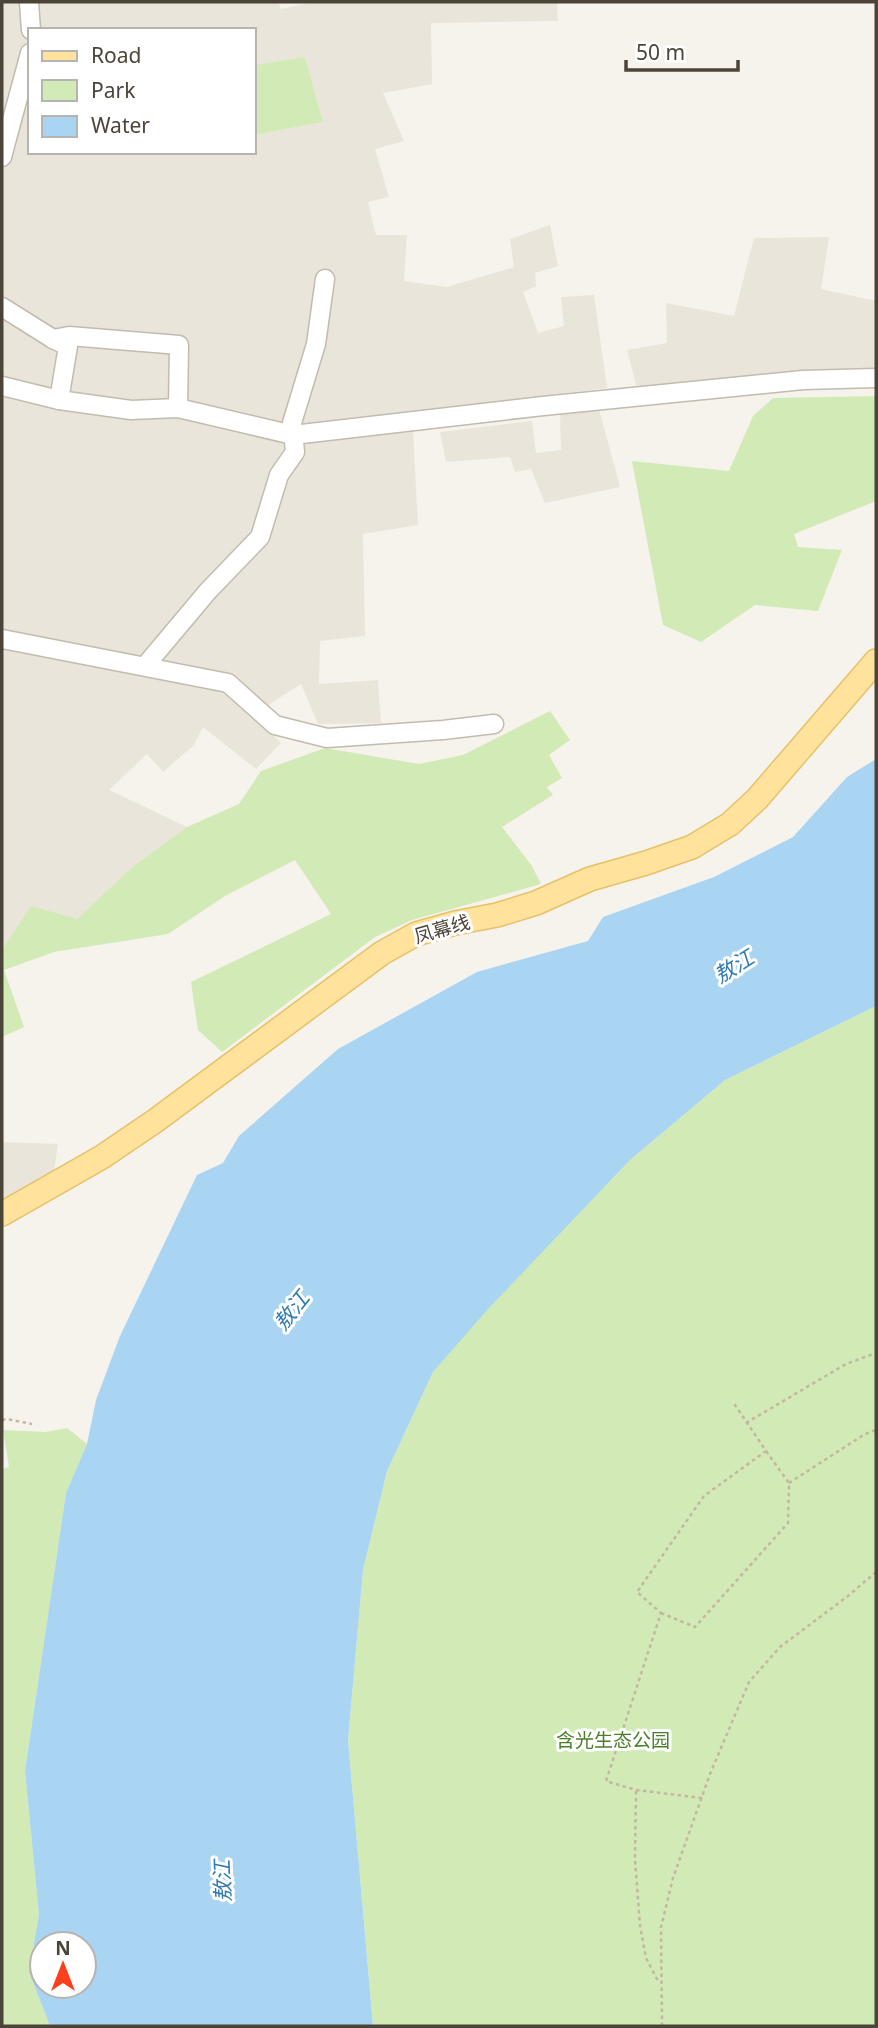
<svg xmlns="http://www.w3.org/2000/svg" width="878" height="2028" font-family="'Noto Sans','Noto Sans SC',sans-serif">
<rect width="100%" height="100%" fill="#f6f3ec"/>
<!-- residential -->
<g fill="#eae5da" fill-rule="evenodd">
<path d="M2 2H278L281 9 314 2H557L558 21 431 23 432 84 383 93 404 141 375 149 389 197 368 202 376 235H407L404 281 447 287 514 267 510 239 550 225 558 266 535 273 536 286 523 292 538 333 564 326 561 297 594 295 607 388 412 412 418 525 363 534 365 636 320 641 319 684 378 680 381 723 318 724 301 684 253 715 281 743 256 769 203 727 194 745 163 772 147 754 109 790 187 827 132 867 77 919 2 950ZM30 30H254V65L305 57 323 122 254 135V152H30Z"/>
<polygon points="829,237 821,289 876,301 876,374 637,388 627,350 667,343 666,303 734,316 754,238"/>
<polygon points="599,409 620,487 545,503 531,469 515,472 510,457 446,462 440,432 532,421 536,453 561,450 560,413"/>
<polygon points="2,1142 58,1144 54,1172 2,1202"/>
</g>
<!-- green -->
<g fill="#d2eab5">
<polygon points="305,57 323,122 254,135 254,65"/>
<polygon points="876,396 876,501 794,534 798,547 842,550 818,611 755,605 701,642 663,625 632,461 729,471 753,416 773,398"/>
<polygon points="550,711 570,740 549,755 562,778 547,787 553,795 502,827 532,866 541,884 412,920 375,937 222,1052 198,1030 191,982 331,914 295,860 225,896 168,934 54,952 4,970 24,1027 2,1037 2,950 31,906 77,919 132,867 187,827 239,804 261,771 325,748 419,764 463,755"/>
<polygon points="876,1006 876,2026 373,2026 348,1740 363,1570 387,1471 433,1372 487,1309 630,1160 725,1080"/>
<polygon points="67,1428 87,1444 66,1493 25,1771 39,1915 29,1972 50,2026 2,2026 2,1469 9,1467 3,1430 45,1432"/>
</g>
<!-- water -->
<path fill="#a9d4f2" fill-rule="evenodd" d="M876 759V1006L725 1080 630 1160 488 1309 433 1372 387 1471 363 1570 348 1740 373 2026H50L29 1972 39 1915 25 1771 66 1493 87 1444 96 1400 120 1336 197 1175 223 1163 239 1136 338 1049 477 972 588 941 603 917 714 877 793 837 847 777ZM42 1944H84V1986H42Z"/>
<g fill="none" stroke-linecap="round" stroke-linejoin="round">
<!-- minor casing -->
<g stroke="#c2bbae" stroke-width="21">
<g id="minor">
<polyline points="29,2 31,30"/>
<polyline points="2,157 30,53"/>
<polyline points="2,307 53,339 68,346 59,400"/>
<polyline points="53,339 69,336 179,345 178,408"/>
<polyline points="2,386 59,400 131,410 178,408 293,435 543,406 803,380 876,378"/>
<polyline points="2,639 228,683 275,725 327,738 443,730 494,724"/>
<polyline points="145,666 208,591 260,537 279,475 295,452 292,423 316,344 325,279"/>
</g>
</g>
<!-- major casing -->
<g stroke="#e6c16a" stroke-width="26">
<polyline id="major" points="2,1214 102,1157 155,1121 382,953 416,934 455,923 497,915 536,903 590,879 646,863 692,847 730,824 757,799 876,661"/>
</g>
<!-- path -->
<g stroke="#c4b79f" stroke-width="2.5" stroke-dasharray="3.5 3.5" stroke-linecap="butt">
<polyline points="2,1420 7,1419 32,1424"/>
<polyline points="746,1423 846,1364 876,1353"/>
<polyline points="789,1483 865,1434 876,1430"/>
<polyline points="661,1613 695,1627 788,1523 789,1483 766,1451"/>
<polyline points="636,1791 635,1859 640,1926 646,1958 659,1983"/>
<polyline points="702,1798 636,1790 606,1781 661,1613 637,1592 704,1496 766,1451 733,1402"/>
<polyline points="662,2026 661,1927 673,1878 710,1774 749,1682 780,1647 848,1596 876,1572"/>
</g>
<!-- minor -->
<use href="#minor" stroke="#fff" stroke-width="18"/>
<!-- major -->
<use href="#major" stroke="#ffe39c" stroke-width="23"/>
</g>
<g text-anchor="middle" stroke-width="6" stroke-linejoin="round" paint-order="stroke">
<!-- street labels -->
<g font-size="19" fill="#4b4439" stroke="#fff">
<text transform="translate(442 929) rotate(-16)" y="7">凤幕线</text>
</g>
<!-- park labels -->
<g font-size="19" fill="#4a7f2a" stroke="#fff">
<text x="613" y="1747">含光生态公园</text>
</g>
<!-- water labels -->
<g font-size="21" font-style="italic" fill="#2e7ab2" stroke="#fff">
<text transform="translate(734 967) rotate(-32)" y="7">敖江</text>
<text transform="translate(292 1311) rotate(-52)" y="7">敖江</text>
<text transform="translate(223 1881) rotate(-92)" y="7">敖江</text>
</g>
</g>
<!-- border -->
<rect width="878" height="2028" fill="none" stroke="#4b4439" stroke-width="7"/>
<!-- legend -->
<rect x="28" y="28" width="228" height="126" fill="#ffffff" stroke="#b7b4b0" stroke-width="2"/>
<rect x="42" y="51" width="35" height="10" fill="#ffe39c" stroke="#b7b4b0" stroke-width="2"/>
<text x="91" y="63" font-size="21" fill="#4b4439">Road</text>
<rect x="42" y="80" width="35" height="21" fill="#d2eab5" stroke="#b7b4b0" stroke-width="2"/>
<text x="91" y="98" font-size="21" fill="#4b4439">Park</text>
<rect x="42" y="116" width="35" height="21" fill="#a9d4f2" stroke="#b7b4b0" stroke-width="2"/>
<text x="91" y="133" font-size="21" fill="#4b4439">Water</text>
<!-- north arrow -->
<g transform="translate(63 1965)"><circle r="33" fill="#ffffff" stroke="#b7b4b0" stroke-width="2"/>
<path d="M0-5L12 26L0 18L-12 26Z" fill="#fc3f1d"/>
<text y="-10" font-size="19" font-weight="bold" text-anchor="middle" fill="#4b4439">N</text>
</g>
<!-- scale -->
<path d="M626 60v10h112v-10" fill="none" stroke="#4b4439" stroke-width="3.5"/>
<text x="636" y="60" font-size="21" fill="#4b4439" stroke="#ffffff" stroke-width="5" paint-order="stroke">50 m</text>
</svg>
